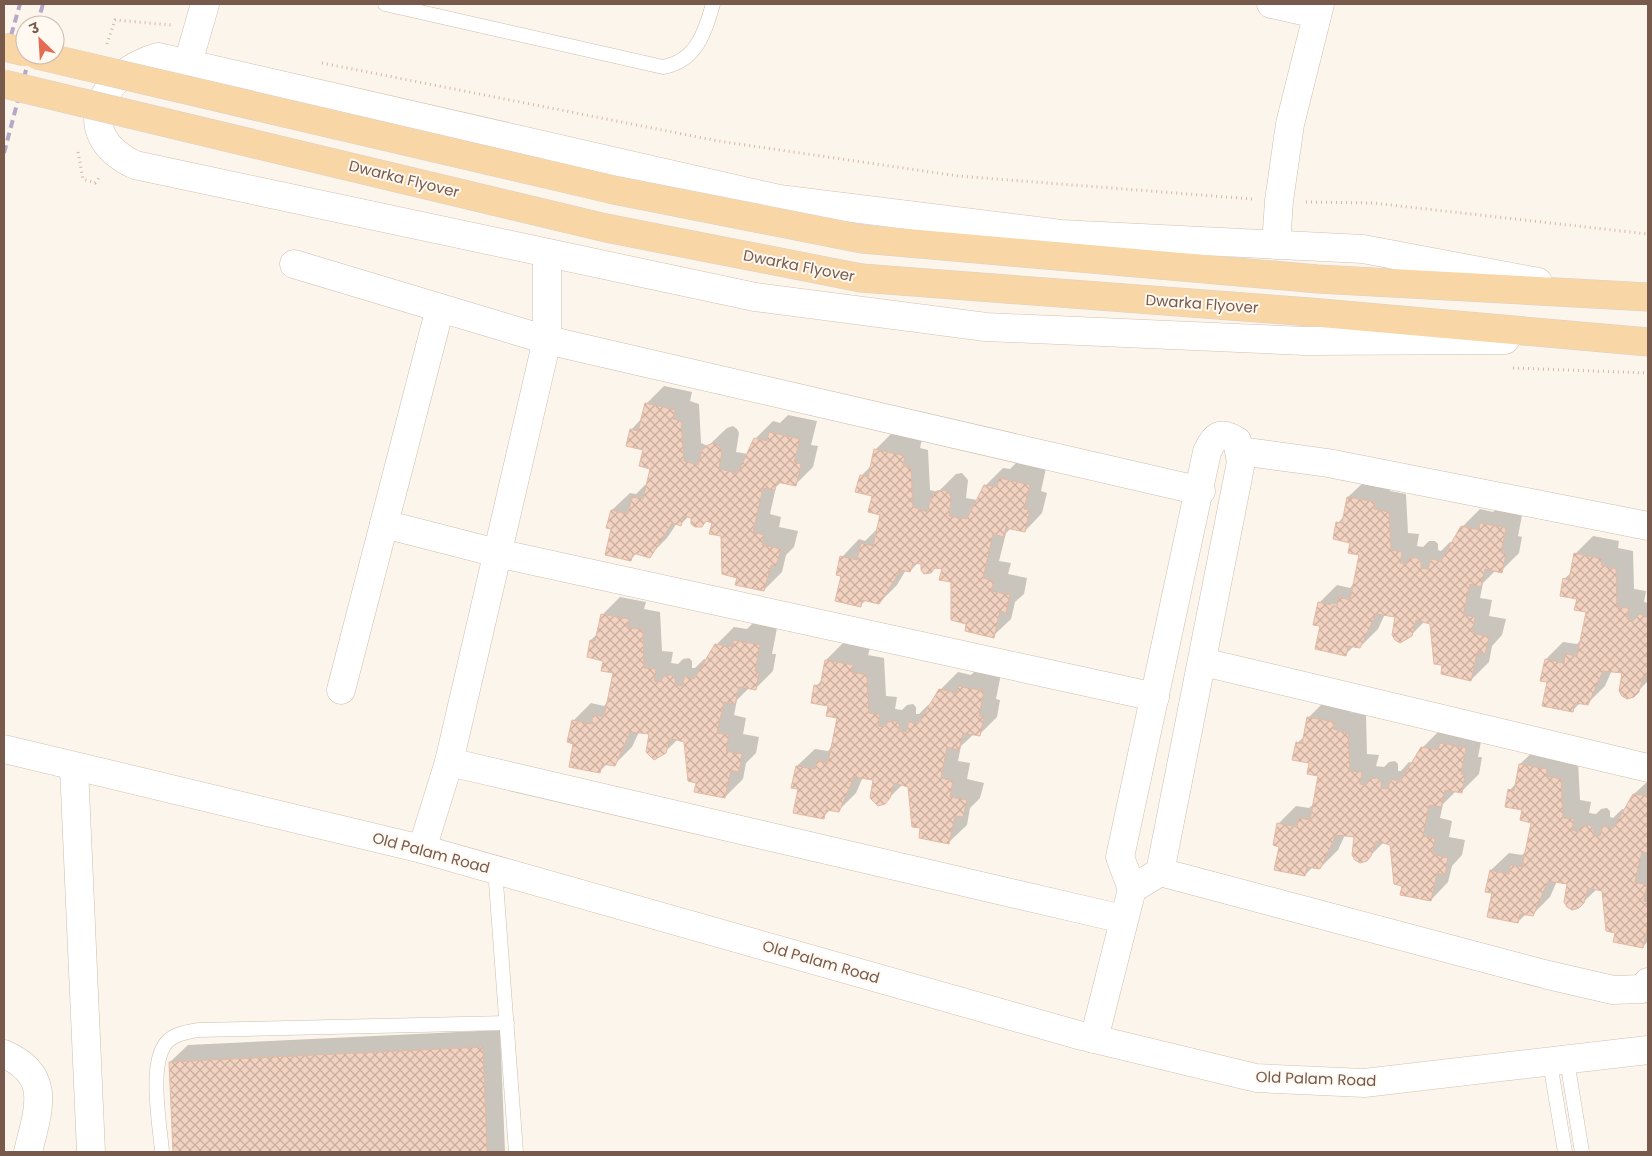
<svg xmlns="http://www.w3.org/2000/svg" width="1652" height="1156" font-family="Poppins,'Noto Sans Devanagari',sans-serif">
<defs>
<pattern id="building-cross-hatch" width="8" height="8" patternUnits="userSpaceOnUse" patternTransform="scale(1.25)"><rect width="8" height="8" fill="#f2d3c2"/><path d="M0 0l8 8M0 8l8-8" fill="none" stroke="#c9aea0"/></pattern>
</defs>
<rect width="100%" height="100%" fill="#fcf5eb"/>
<!-- shadow -->
<g fill="#0003" fill-rule="evenodd">
<polygon points="664,386 692,392 690,401 699,404 701,443 708,446 727,428 733,426 737,429 739,433 736,452 748,454 755,439 773,421 780,423 788,415 817,421 811,445 818,446 813,467 795,485 782,481 776,487 770,514 781,517 779,527 798,531 794,547 786,555 782,572 764,590 738,577 723,535 714,522 689,516 681,524 677,523 667,538 649,556 637,553 631,559 612,528 612,510 630,493 636,494 649,481 652,468 644,449 631,430 642,418 646,404"/>
<polygon points="893,432 922,439 920,448 928,450 930,490 938,492 956,474 962,473 968,480 966,498 977,500 985,486 1003,468 1010,469 1018,461 1046,468 1041,491 1047,493 1042,513 1025,531 1011,528 1006,533 999,561 1011,563 1008,574 1027,578 1024,594 1015,602 1011,619 993,636 968,623 952,581 943,568 919,562 910,571 906,570 897,585 879,603 866,600 860,606 842,575 842,557 859,539 865,541 878,528 881,514 874,495 861,476 872,465 875,450"/>
<path d="M1366 480 1392 485 1390 491 1406 494 1408 533 1419 534 1417 546 1423 547 1429 541H1435L1438 544V550L1441 551 1450 542 1453 543 1462 527 1480 509 1493 512 1499 506 1523 510 1518 536 1522 537 1519 553 1501 571 1496 570 1483 583 1480 598 1492 600 1489 616 1506 619 1502 635 1492 646 1489 662 1471 680 1444 664 1431 623 1425 621 1411 635 1396 616 1385 614 1378 629 1360 647 1354 646 1346 654 1321 625 1319 603 1337 585 1350 588 1354 583 1360 554 1338 523 1345 515 1348 497ZM1331 604 1343 606H1331Z"/>
<polygon points="1593,536 1619,541 1618,548 1633,551 1634,589 1646,591 1644,602 1648,603 1648,681 1633,696 1623,672 1612,670 1605,686 1587,704 1580,703 1572,711 1548,681 1546,659 1563,642 1577,644 1581,640 1587,611 1564,579 1572,572 1575,554"/>
<polygon points="620,597 646,602 644,609 660,612 662,651 673,652 671,663 678,664 683,659 689,658 692,661 692,668 695,668 704,659 707,660 716,645 734,627 747,629 753,623 777,628 772,654 776,654 773,671 755,689 749,688 737,700 734,715 746,718 743,734 759,737 756,753 746,763 743,779 725,797 698,782 685,741 678,739 665,752 650,733 639,732 632,747 614,765 607,764 599,772 575,743 573,721 591,703 604,706 608,701 614,672 605,660 588,656 591,640 598,633 602,615"/>
<polygon points="844,642 870,648 868,655 884,658 886,696 897,697 895,709 902,710 907,705 913,704 916,707 916,714 919,714 928,705 931,706 940,690 958,672 971,675 977,669 1001,674 996,699 1000,700 997,717 979,735 974,734 961,746 958,761 970,763 967,779 984,783 980,798 970,808 967,825 949,842 922,827 910,786 903,784 884,803 874,779 863,777 856,793 838,811 831,809 823,817 799,788 797,766 815,749 828,751 832,746 838,717 816,686 823,679 826,660"/>
<polygon points="1326,700 1352,705 1350,712 1366,715 1367,754 1379,755 1376,766 1384,767 1389,762 1395,761 1398,764 1398,771 1401,771 1409,762 1413,763 1422,748 1440,730 1483,731 1478,757 1482,757 1479,774 1461,792 1456,791 1443,804 1440,818 1452,821 1449,837 1465,840 1462,855 1452,866 1448,882 1431,900 1403,885 1391,844 1384,842 1366,860 1356,836 1345,835 1338,850 1320,868 1313,867 1305,875 1280,846 1278,824 1296,806 1309,808 1314,804 1320,775 1297,743 1305,736 1308,718"/>
<polygon points="1538,747 1578,762 1580,800 1591,802 1589,813 1596,814 1601,809 1607,808 1610,811 1610,817 1613,818 1622,809 1625,810 1634,794 1648,781 1648,941 1643,947 1616,932 1603,890 1597,889 1578,907 1568,883 1557,881 1550,897 1532,915 1526,914 1518,922 1493,892 1491,870 1509,853 1522,855 1527,850 1533,822 1510,790 1517,782 1520,764"/>
<polygon points="500,1030 505,1152 174,1152 170,1062 188,1045"/>
</g>
<!-- building -->
<g fill="url(#building-cross-hatch)" stroke="#e4b9a3">
<polygon points="645,403 675,410 673,419 681,421 684,461 698,465 702,450 708,445 714,443 719,446 722,451 719,469 738,473 754,438 767,441 769,432 800,439 794,462 801,464 796,486 777,482 775,490 763,488 753,532 764,535 762,545 781,549 776,566 771,565 764,591 735,585 737,578 722,574 721,536 709,534 712,523 706,521 702,527 695,527 691,524 691,518 684,516 681,526 672,523 650,558 633,553 631,561 605,555 611,529 606,528 611,510 628,514 632,497 643,499 650,469 639,466 643,450 626,446 630,429 638,431"/>
<polygon points="874,449 905,456 903,466 911,468 913,507 927,512 932,496 937,491 944,490 949,493 951,498 949,516 967,519 984,485 997,487 999,478 1030,485 1024,509 1030,510 1025,532 1006,528 1004,537 993,534 983,578 994,581 991,591 1010,595 1006,613 1000,611 994,638 965,631 966,624 951,620 951,582 939,580 942,569 935,568 931,573 924,574 921,570 921,564 913,563 910,572 901,570 879,604 862,600 861,607 835,601 841,576 836,575 840,556 857,560 861,543 873,546 880,515 868,512 872,496 855,492 860,475 868,477"/>
<polygon points="1347,497 1375,502 1374,509 1389,512 1391,550 1402,552 1400,563 1406,564 1410,558 1417,558 1421,562 1421,568 1428,569 1431,559 1441,561 1461,526 1479,530 1480,523 1506,528 1501,553 1506,554 1502,573 1485,569 1481,587 1470,584 1463,615 1475,617 1472,633 1489,637 1485,654 1477,652 1471,681 1441,674 1442,665 1434,664 1430,624 1416,620 1412,636 1400,643 1395,640 1392,635 1395,617 1376,614 1360,648 1348,646 1346,656 1315,649 1320,626 1313,625 1318,602 1337,606 1338,597 1350,600 1359,555 1348,553 1350,543 1333,539 1336,522 1342,523"/>
<polygon points="1574,553 1602,559 1601,565 1616,569 1617,607 1629,608 1627,619 1633,621 1640,614 1648,618 1648,678 1643,677 1639,692 1634,697 1627,699 1622,696 1619,691 1622,673 1603,671 1588,705 1575,703 1573,712 1542,706 1547,682 1540,681 1545,659 1564,663 1565,654 1577,656 1586,612 1574,610 1577,599 1560,596 1563,578 1569,580"/>
<polygon points="601,614 629,619 627,627 643,630 644,668 656,669 654,681 660,682 664,676 671,675 675,679 675,685 682,686 685,676 694,679 715,644 732,647 734,640 760,645 755,671 759,672 756,690 739,687 735,704 724,702 717,733 729,735 726,751 742,754 739,772 731,770 725,798 694,792 696,783 688,781 684,742 670,738 666,753 654,760 646,752 649,734 630,732 615,766 602,764 600,773 569,767 573,744 567,742 572,720 591,724 593,715 604,717 613,673 601,671 603,661 587,657 590,640 595,641"/>
<polygon points="825,660 853,665 852,672 867,675 869,713 880,715 878,726 884,727 888,722 895,721 899,724 899,731 906,732 909,722 918,724 939,689 957,693 958,686 984,691 979,716 984,717 980,736 963,733 959,750 947,747 941,778 953,781 950,797 967,800 963,817 955,816 949,844 919,838 920,828 912,827 908,787 894,783 890,798 885,804 878,806 870,798 873,780 854,777 839,812 826,810 824,819 793,813 798,789 791,788 796,766 815,769 817,760 828,763 837,718 826,716 828,706 811,703 814,685 820,686"/>
<polygon points="1307,717 1335,722 1333,729 1348,733 1350,771 1362,772 1360,784 1366,785 1370,779 1377,778 1381,782 1381,788 1388,789 1391,779 1400,782 1421,747 1438,750 1440,743 1466,748 1461,774 1465,775 1462,793 1445,790 1441,807 1429,805 1423,836 1435,838 1432,854 1448,858 1445,875 1437,873 1431,901 1400,895 1402,886 1394,884 1390,845 1376,841 1371,856 1367,861 1360,863 1355,860 1352,855 1354,837 1336,835 1320,869 1307,867 1305,876 1274,870 1279,847 1273,845 1277,823 1297,827 1298,818 1310,820 1318,776 1307,774 1309,763 1292,760 1296,742 1302,744"/>
<polygon points="1519,764 1547,769 1546,776 1561,779 1563,818 1574,819 1572,830 1578,832 1582,826 1589,825 1593,829 1593,835 1600,836 1603,826 1613,829 1633,794 1648,796 1648,853 1642,852 1635,882 1647,885 1644,901 1648,902 1648,924 1643,948 1613,942 1615,933 1606,931 1602,891 1588,888 1584,903 1579,908 1572,910 1567,907 1564,902 1567,884 1548,881 1533,916 1520,914 1518,923 1487,917 1492,893 1485,892 1490,870 1509,874 1510,865 1522,867 1531,823 1520,820 1522,810 1505,807 1508,789 1514,791"/>
<polygon points="483,1047 487,1152 173,1152 169,1062"/>
</g>
<g fill="none" stroke-linecap="round" stroke-linejoin="round">
<!-- lane casing -->
<g stroke="#cfbcaf" stroke-width="15">
<g id="lane">
<path d="M385 4 663 67C696 61 705 33 713 4"/>
<polyline points="495,869 516,1152"/>
<polyline points="1567,1061 1582,1152"/>
<polyline points="1550,1063 1565,1152"/>
<path d="M162 1152C160 1124 147 1059 169 1040 177 1033 188 1032 198 1030L507 1023"/>
</g>
</g>
<!-- street casing -->
<g stroke="#cfbcaf" stroke-width="29">
<g id="street">
<polyline points="1271,4 1317,14"/>
<polyline points="188,63 205,4"/>
<polyline points="1276,245 1279,201 1290,124 1320,4"/>
<polyline points="294,264 547,340 547,253"/>
<polyline points="1240,451 1328,463 1648,526"/>
<polyline points="384,524 497,553 1155,697"/>
<polyline points="1203,662 1648,768"/>
<polyline points="341,690 440,308"/>
<polyline points="74,767 91,1152"/>
<polyline points="422,849 449,762"/>
<polyline points="1160,872 1548,975 1613,990 1642,989 1648,982"/>
<polyline points="1123,919 449,762 547,340 1201,491"/>
<path d="M1094 1039 1132 889 1120 857 1207 452C1214 436 1220 430 1237 441L1241 462 1160 872 1132 889"/>
<path d="M4 1054C53 1075 38 1110 28 1152"/>
</g>
</g>
<!-- secondary casing -->
<g stroke="#d5beaf" stroke-width="29">
<g id="secondary">
<path d="M1505 340 1305 341 986 327 755 297 135 165C69 134 101 73 158 57L779 199 1061 234 1363 249 1538 282"/>
<polyline points="4,749 422,849 1082,1036 1256,1078 1364,1083 1648,1050"/>
</g>
</g>
<!-- primary casing -->
<g stroke="#d9d1cd" stroke-width="29">
<g id="primary">
<polyline points="862,239 1318,279 1648,297"/>
<polyline points="861,278 1310,312 1648,342"/>
</g>
</g>
<!-- path -->
<g stroke="#d7b6a5" stroke-width="3" stroke-dasharray="1 4" stroke-linecap="butt">
<polyline points="107,44 115,20 171,25"/>
<polyline points="322,63 718,141 958,176 1252,199"/>
<polyline points="78,152 83,179 95,183 99,178"/>
<polyline points="1306,202 1373,203 1648,234"/>
<polyline points="1513,368 1648,373"/>
</g>
<!-- lane -->
<use href="#lane" stroke="#fff" stroke-width="14"/>
<!-- street -->
<use href="#street" stroke="#fff" stroke-width="28"/>
<!-- secondary -->
<use href="#secondary" stroke="#fff" stroke-width="28"/>
<!-- primary -->
<use href="#primary" stroke="#f9d6a5" stroke-width="28"/>
<!-- rail -->
<g stroke="#b7a8c8" stroke-width="4" stroke-dasharray="8 5" stroke-linecap="butt">
<polyline points="37,25 43,4"/>
<polyline points="4,60 20,4"/>
<polyline points="4,153 30,55"/>
</g>
<!-- primary-bridge casing -->
<g stroke="#d9d1cd" stroke-width="29" stroke-linecap="butt">
<g id="primary-bridge">
<polyline points="4,47 25,52"/>
<polyline points="37,55 614,190 862,239"/>
<polyline points="4,84 606,228 861,278"/>
</g>
</g>
<!-- primary-bridge -->
<use href="#primary-bridge" stroke="#f9d6a5" stroke-width="28"/>
</g>
<g text-anchor="middle" stroke-width="4" stroke-linejoin="round" paint-order="stroke">
<!-- street labels -->
<g font-size="15" fill="#785a4d" stroke="#fff9f1">
<text transform="translate(404 179) rotate(14)" y="5">Dwarka Flyover</text>
<text transform="translate(799 266) rotate(11)" y="5">Dwarka Flyover</text>
<text transform="translate(1202 304) rotate(4)" y="5">Dwarka Flyover</text>
<text transform="translate(431 853) rotate(15)" y="5">Old Palam Road</text>
<text transform="translate(821 962) rotate(16)" y="5">Old Palam Road</text>
<text transform="translate(1316 1079) rotate(2)" y="5">Old Palam Road</text>
</g>
</g>
<!-- border -->
<rect width="1652" height="1156" fill="none" stroke="#785a4d" stroke-width="10"/>
<!-- north arrow -->
<g transform="translate(40 40) rotate(335)"><circle r="24" fill="#fff9f1" stroke="#c9b9af"/>
<path d="M0-4L9 19L0 12L-9 19Z" fill="#e46c52"/>
<text y="-8" font-size="14" font-weight="bold" text-anchor="middle" fill="#785a4d">उ</text>
</g>
</svg>
